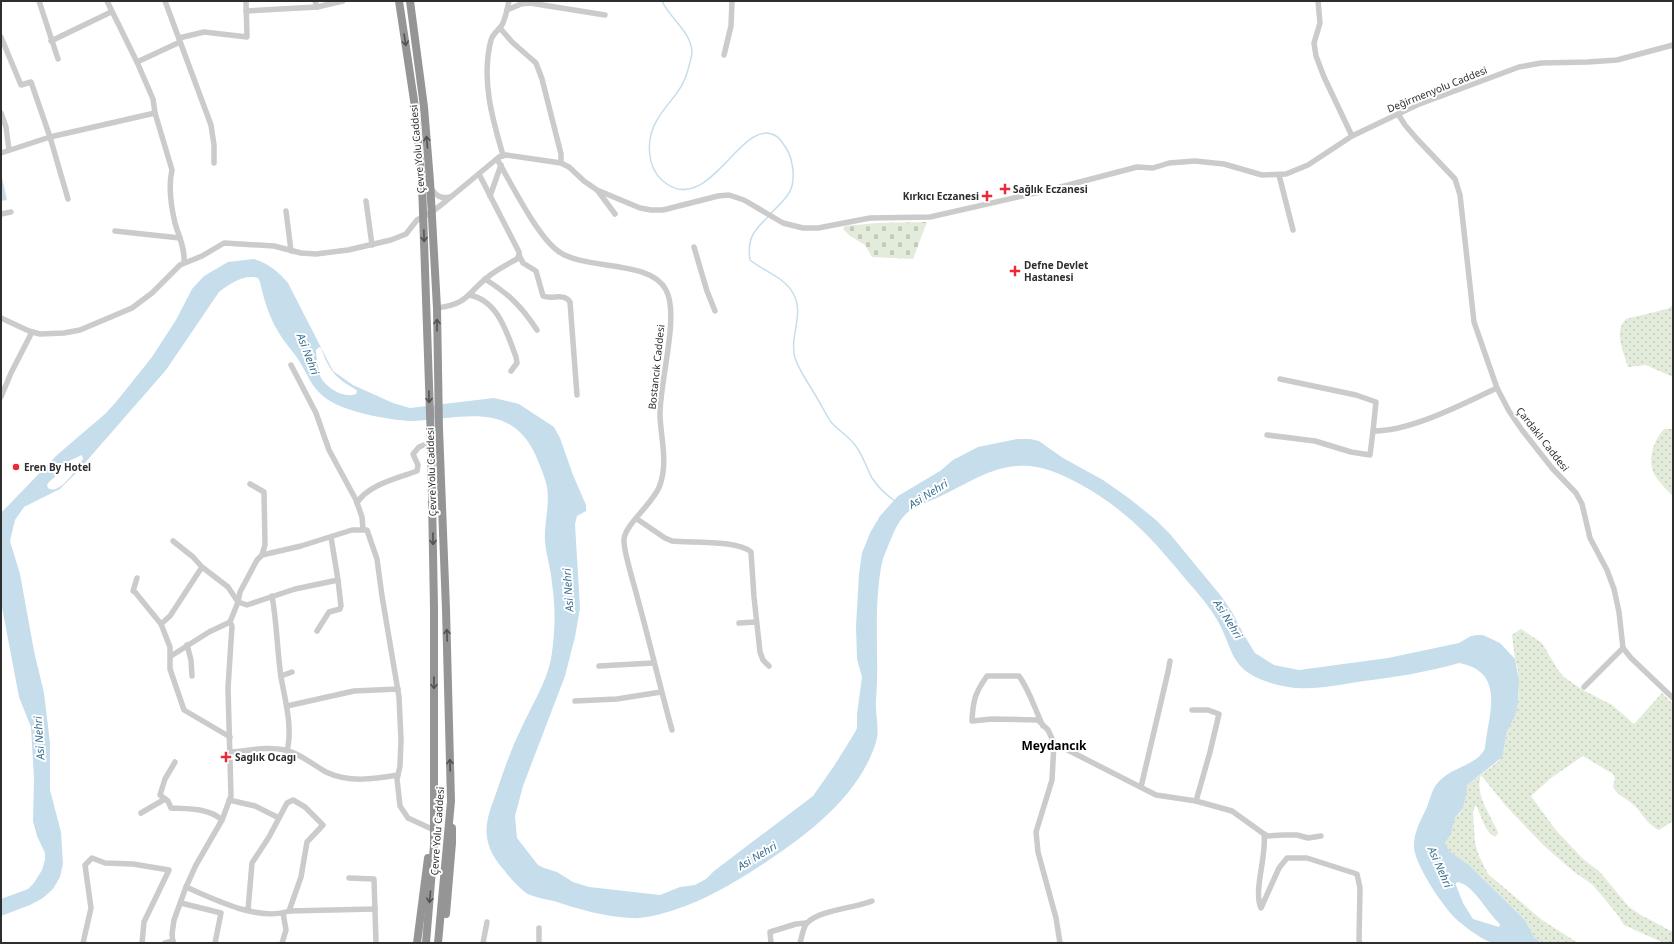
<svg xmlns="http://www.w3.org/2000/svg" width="1674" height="944" font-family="'Noto Sans',sans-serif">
<defs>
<pattern id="grass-dots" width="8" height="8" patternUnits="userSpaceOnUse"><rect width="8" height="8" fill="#e3ebdb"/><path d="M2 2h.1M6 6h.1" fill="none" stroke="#c3cabc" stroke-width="1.8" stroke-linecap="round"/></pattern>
<pattern id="cemetery-stones" width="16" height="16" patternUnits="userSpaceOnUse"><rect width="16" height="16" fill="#e3ebdb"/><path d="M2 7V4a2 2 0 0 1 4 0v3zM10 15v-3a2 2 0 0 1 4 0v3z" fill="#c3cabc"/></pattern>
</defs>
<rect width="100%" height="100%" fill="#fff"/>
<!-- grass -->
<g fill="url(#grass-dots)">
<path d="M1673 298V377L1646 365 1628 367C1624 352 1613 332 1626 319L1667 309 1672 306Z"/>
<path d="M1664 429H1673V496C1667 490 1655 479 1653 471 1648 457 1654 440 1664 429Z"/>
<path d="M1521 629 1542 643 1558 670 1564 677 1581 689 1612 705 1634 724 1662 693 1673 704V821L1659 830C1648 825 1644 816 1636 807 1629 799 1616 796 1613 786L1615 779 1613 774 1583 756 1551 778 1531 796 1555 829 1583 859 1600 872 1629 907 1641 915 1673 932V943H1664L1624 925 1617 914 1593 885 1573 871 1543 845 1506 806 1481 775C1474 794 1490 814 1498 832L1497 835 1495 837C1484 831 1482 817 1477 807L1475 806 1473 812 1475 843 1479 856 1488 874 1542 920 1578 943H1541L1534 937 1525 920 1469 865 1449 851 1446 847 1445 840C1451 835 1450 830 1452 823 1454 818 1457 817 1460 813 1466 805 1465 794 1467 785L1499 761 1504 750 1507 731 1518 702 1519 693 1518 670 1515 659 1512 635Z"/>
</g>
<!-- cemetery -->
<polygon fill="url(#cemetery-stones)" points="927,222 913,259 872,257 865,245 850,236 843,229 845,226 877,223"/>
<!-- water -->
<g fill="#c6ddec" fill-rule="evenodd">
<polygon points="1,173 7,200 1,201"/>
<path d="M254 259C268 263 279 272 288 283L333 371 353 385 393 403 410 408 494 398 519 404 554 427 560 438 573 475 586 505V511L577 516 575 524 580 608 575 637 565 676 523 786 515 816 517 838 538 865 544 868 557 872 573 882 589 887 660 895 680 887 695 885 706 879 714 871 813 796 834 766 854 734 857 728V714L862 677 857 659 856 626 859 574 862 553 870 533 880 516 898 496 940 471 953 460 978 447 1017 439H1030L1039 441 1063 458 1103 480 1130 499 1156 520 1170 534 1221 596 1232 612 1244 635 1255 653 1274 665 1299 670 1388 658 1459 643 1471 636 1477 635H1483L1500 643 1515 659 1519 681 1518 702 1515 716 1507 731 1503 754 1500 759 1467 785 1466 796 1463 808 1460 812 1455 818 1451 833 1445 843 1449 851 1469 865 1525 920 1534 937 1541 943C1531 943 1498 944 1490 942 1478 937 1465 927 1455 918 1442 905 1416 866 1414 848 1413 833 1421 820 1427 807 1430 800 1431 792 1436 785 1448 767 1478 766 1485 748 1488 715 1507 672 1459 663 1428 672 1396 677 1364 681 1329 686 1304 694 1268 682 1228 669 1234 648 1216 618 1207 603 1194 589 1183 576 1149 535 1125 509 1078 483 1059 473 1039 464 1017 466 990 468 970 482 947 493 934 500 919 504 908 512 899 520 895 529 891 539 888 546 885 553 883 559 880 570 879 581 878 592 875 628 879 664 876 700 875 715 880 729 876 742 859 797 806 836 760 866 732 884 705 900 674 910 661 914 645 919 631 918 607 917 581 910 557 902 547 899 535 898 526 893 518 887 510 878 504 870 497 862 490 852 488 842 484 828 489 812 494 799 502 776 510 751 521 729 531 706 546 684 551 659 555 635 556 608 552 584 551 569 546 555 545 541 544 523 550 505 547 487 545 477 540 466 536 456 511 400 462 419 413 421 393 421 347 412 330 401 311 389 309 376 298 359 292 350 284 342 279 333 269 317 264 300 260 282L258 278C243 274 230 284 219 292L166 370 77 472 60 489 24 507 15 520 10 541 20 574 34 651 44 693 50 743V790L61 832 63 864 60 877 53 889 43 898 30 905 1 916V899L28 889 34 883 42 870 45 860V853L37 836 33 821 34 779 31 727 19 697 1 602V513L57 455 105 414 116 402 152 357 176 320 192 289 204 276 228 262ZM319 347 321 348C329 370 334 377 355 389L357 391 356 394C344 399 327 388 321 378 319 373 316 357 316 350ZM82 455 83 459C77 468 60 496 48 488L47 485C50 480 55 477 59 473 69 460 66 462 82 455ZM1458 882C1474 886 1485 909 1497 921L1500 924 1499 927 1473 919 1463 903 1456 885V883Z"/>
</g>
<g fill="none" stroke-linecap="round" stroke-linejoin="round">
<!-- stream -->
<g stroke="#c6ddec" stroke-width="1.5">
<path d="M662 1C670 19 691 31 692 52 692 56 690 62 689 66 682 94 670 98 657 120 646 138 646 167 663 181 708 220 742 114 776 136 780 138 783 144 786 148 792 157 795 174 792 186 789 197 778 206 770 214"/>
<path d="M768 217C753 231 747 239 750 260 763 271 784 277 793 293 805 314 789 336 795 358 800 373 810 385 817 398 822 406 826 415 831 422 838 430 848 436 855 445 863 455 866 467 872 478 878 487 886 495 895 501"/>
</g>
<!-- minor -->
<g stroke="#cbcbcb" stroke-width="5.5">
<polyline points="39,1 58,59"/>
<polyline points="107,1 137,62 180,42"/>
<polyline points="165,1 211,125 214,145 214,163"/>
<polyline points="315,1 317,7 343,1"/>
<polyline points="1318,1 1320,23 1314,43 1316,56 1324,77 1352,136"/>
<polyline points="507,10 521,4 530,3 605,15"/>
<polyline points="246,11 317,7"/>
<polyline points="500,28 512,42 536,63 542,79 561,154 561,163"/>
<polyline points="1,37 21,85 31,82 50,137 68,199"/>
<polyline points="179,38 204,32 247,37 246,1"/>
<polyline points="51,41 111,12"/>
<polyline points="724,55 731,26 732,1"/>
<path d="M137 62 153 99 155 113 172 170C168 187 171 206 175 223 179 237 185 248 184 262"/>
<polyline points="1,113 6,127 9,150"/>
<polyline points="1398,114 1405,125 1417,139 1455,179 1460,195 1474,322 1497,388 1509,411 1522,430 1552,468 1576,493 1582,504 1590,538 1607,570 1614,589 1619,612 1623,648 1631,658 1673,698"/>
<polyline points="1,153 50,137 155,113"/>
<path d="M503 155C492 118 481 79 491 40 493 33 499 30 502 25 506 17 507 9 509 1"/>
<path d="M497 159C511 183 537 236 558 251 584 271 650 259 666 290 680 315 659 384 660 416 661 439 668 462 660 485 654 503 626 523 624 539 623 552 635 586 638 600 650 643 660 687 672 730"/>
<polyline points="1279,175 1293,230"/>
<path d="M431 188C436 196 441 199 450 197"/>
<polyline points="598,191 615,214"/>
<polyline points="490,196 501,165"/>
<polyline points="366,201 372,245"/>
<polyline points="286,211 291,251"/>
<polyline points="1,214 11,212"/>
<polyline points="115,231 180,238"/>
<polyline points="694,247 707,291 715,311"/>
<path d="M519 255 523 263 536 271 543 296C553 300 563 292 570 302L577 395"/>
<path d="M485 279C509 294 522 307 537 330"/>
<path d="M469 295C498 300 507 333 516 357L517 363 511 371"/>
<path d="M437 308C469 304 467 293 489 276 498 269 508 264 517 259L519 255V252L479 174"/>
<polyline points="1,318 29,331 40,334 64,333 80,330 132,308 152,293 180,265 202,256 224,243 274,246 301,253 316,254 348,250 391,240 406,234 417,220 432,212 446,201 499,157 506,155 561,163 569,167 584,181 597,190 640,208 651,210 663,210 718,196 729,195 744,200 783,223 803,228 818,228 870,218 930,217 1053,189 1137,167 1153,168 1169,163 1195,161 1224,164 1262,175 1286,174 1308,165 1352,136 1398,114 1417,105 1519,67 1541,63 1588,62 1617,60 1673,45"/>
<polyline points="291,365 316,413 329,450 356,500 362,517 363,529"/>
<polyline points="1280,379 1356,395 1376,402 1373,431"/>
<polyline points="1,397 11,373 32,332"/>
<path d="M1267 435 1315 441 1351 452 1370 455 1373 431C1412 431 1462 404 1497 388"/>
<polyline points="250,484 264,492 265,545 262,555"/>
<path d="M357 503C367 485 398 478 417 471L418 465 413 454 419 447 431 442"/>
<path d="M637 519 665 538 672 541C692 543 737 540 751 552L754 597 760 652 763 660 769 666"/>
<polyline points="331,537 338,580"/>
<polyline points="173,541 193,557 202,567"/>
<polyline points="137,578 133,591 135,592 161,624 170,647 170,669 184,710 230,737"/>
<path d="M272 596C277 623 277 650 281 677 285 700 293 727 287 751"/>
<polyline points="739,623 756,622"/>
<polyline points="161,624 170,616 202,567 228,587 238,602 247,605 295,589 338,580 341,606 340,609 329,612 317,631"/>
<polyline points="187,645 191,660 192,676"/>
<polyline points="171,656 209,632 230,622"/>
<polyline points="599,666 653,663"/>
<polyline points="281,676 292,672"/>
<polyline points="1584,687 1623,648"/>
<polyline points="575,701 617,699 661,692"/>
<polyline points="287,706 354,691 398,689"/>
<polyline points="1192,710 1208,710 1219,714 1210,752 1196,801"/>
<path d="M1043 726C1035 710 1030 691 1019 676H987C975 693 973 700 972 721L992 719 1038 720 1048 730 1054 743 1052 780 1036 832 1038 852 1056 918 1060 943"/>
<path d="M1054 743 1156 795 1196 801 1232 811 1264 834C1267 857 1253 890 1261 908L1279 868 1287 858H1307L1357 874 1360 888 1359 940 1360 943"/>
<path d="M230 752C249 751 266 746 285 750 300 753 313 765 326 772 349 783 374 779 398 775"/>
<path d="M175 762 165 779 160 795 168 801 171 808C189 809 209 808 222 820"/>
<polyline points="1141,787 1168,672 1170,661"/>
<polyline points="229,800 255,806 279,818"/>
<polyline points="141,813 165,799"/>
<polyline points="1264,834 1268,836 1283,835 1297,835 1308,838 1321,836"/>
<polyline points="349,878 374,879 376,943"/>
<path d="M186 887C214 899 259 922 289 911L375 909"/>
<polyline points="181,903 221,913 215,943"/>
<polyline points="248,910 252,863 269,837 287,803 293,800 305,807 323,825 307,842 301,877 289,911"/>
<polyline points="83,943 91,908 85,865 92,858 105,863 133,864 169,870 144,922 142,943"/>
<polyline points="165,943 173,941"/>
<polyline points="173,943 172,934 174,920 186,887 196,865 222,820 231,796 228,688 232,626 230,622 238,602 240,592 257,560 262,555 301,546 352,530 367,530 377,559 382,596 399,697 401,740 400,766 397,779 400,806 408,818 434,830"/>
<polyline points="282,943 286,930 283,913"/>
<polyline points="483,943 487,922"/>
<polyline points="539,943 539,928"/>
<polyline points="771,943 770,932 796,924 806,923"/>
<path d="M800 943C802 937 803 927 807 923 819 910 855 908 872 901"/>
</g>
<!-- highway -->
<g stroke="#959595" stroke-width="8">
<polyline points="399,1 415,107 422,184 431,442 434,608 434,845 426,943"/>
<polyline points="410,1 424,107 430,181 437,308 439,429 446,609 451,801 438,943"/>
<polyline points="446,914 452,843 452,828"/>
<polyline points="417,943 428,858"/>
</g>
</g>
<!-- one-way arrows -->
<defs><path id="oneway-shaft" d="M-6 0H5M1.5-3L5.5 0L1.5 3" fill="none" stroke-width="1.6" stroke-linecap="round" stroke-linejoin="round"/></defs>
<g stroke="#525252">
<use href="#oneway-shaft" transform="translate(405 40) rotate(81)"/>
<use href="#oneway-shaft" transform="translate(427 142) rotate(-95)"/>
<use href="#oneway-shaft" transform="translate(424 236) rotate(89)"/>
<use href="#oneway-shaft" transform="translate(437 325) rotate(-90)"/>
<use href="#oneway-shaft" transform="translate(429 397) rotate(89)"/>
<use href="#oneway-shaft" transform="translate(433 539) rotate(89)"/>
<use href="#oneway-shaft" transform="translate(447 635) rotate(-92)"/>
<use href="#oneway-shaft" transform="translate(434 683) rotate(90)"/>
<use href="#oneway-shaft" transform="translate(450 765) rotate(-92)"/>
<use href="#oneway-shaft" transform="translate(430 897) rotate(95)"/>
</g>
<!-- markers -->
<g fill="#e92b38" stroke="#fff" stroke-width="1.5">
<path d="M1003 183h4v4h4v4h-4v4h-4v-4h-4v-4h4z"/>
<path d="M985 190h4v4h4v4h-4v4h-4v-4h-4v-4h4z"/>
<path d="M1013 265h4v4h4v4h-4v4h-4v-4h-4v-4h4z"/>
<circle cx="16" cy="467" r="4"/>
<path d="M224 751h4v4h4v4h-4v4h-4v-4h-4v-4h4z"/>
</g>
<g text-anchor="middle" stroke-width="4" stroke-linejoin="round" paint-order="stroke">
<!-- street labels -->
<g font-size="10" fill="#2e2e2e" stroke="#fff">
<text transform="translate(1437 89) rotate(-22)" y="4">Değirmenyolu Caddesi</text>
<text transform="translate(417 149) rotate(-95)" y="4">Çevre Yolu Caddesi</text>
<text transform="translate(656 367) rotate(-84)" y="4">Bostancık Caddesi</text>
<text transform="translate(1543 439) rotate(52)" y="4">Çardaklı Caddesi</text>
<text transform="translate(431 472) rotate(-92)" y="4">Çevre Yolu Caddesi</text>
<text transform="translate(437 831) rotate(-86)" y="4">Çevre Yolu Caddesi</text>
</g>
<!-- poi labels -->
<g font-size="10" font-weight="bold" fill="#2e2e2e" stroke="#fff" text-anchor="start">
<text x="1013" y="193">Sağlık Eczanesi</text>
<text x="979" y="200" text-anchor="end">Kırkıcı Eczanesi</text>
<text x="1024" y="269">Defne Devlet<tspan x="1024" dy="12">Hastanesi</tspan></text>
<text x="24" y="471">Eren By Hotel</text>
<text x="235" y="761">Saglık Ocagı</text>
</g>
<!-- water labels -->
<g font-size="11" font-style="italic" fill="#3a6f91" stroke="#fff">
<text transform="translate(308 354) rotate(69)" y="4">Asi Nehri</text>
<text transform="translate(928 494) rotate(-32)" y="4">Asi Nehri</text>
<text transform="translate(568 590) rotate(-94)" y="4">Asi Nehri</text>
<text transform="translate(1228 619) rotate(58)" y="4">Asi Nehri</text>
<text transform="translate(39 738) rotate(-94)" y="4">Asi Nehri</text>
<text transform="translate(757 856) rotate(-31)" y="4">Asi Nehri</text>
<text transform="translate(1440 867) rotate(66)" y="4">Asi Nehri</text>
</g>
<!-- quarter labels -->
<g font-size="12" font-weight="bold" fill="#000" stroke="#fff">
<text x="1054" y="750">Meydancık</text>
</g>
</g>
<!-- border -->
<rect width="1674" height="944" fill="none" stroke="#2e2e2e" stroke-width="4"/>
</svg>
